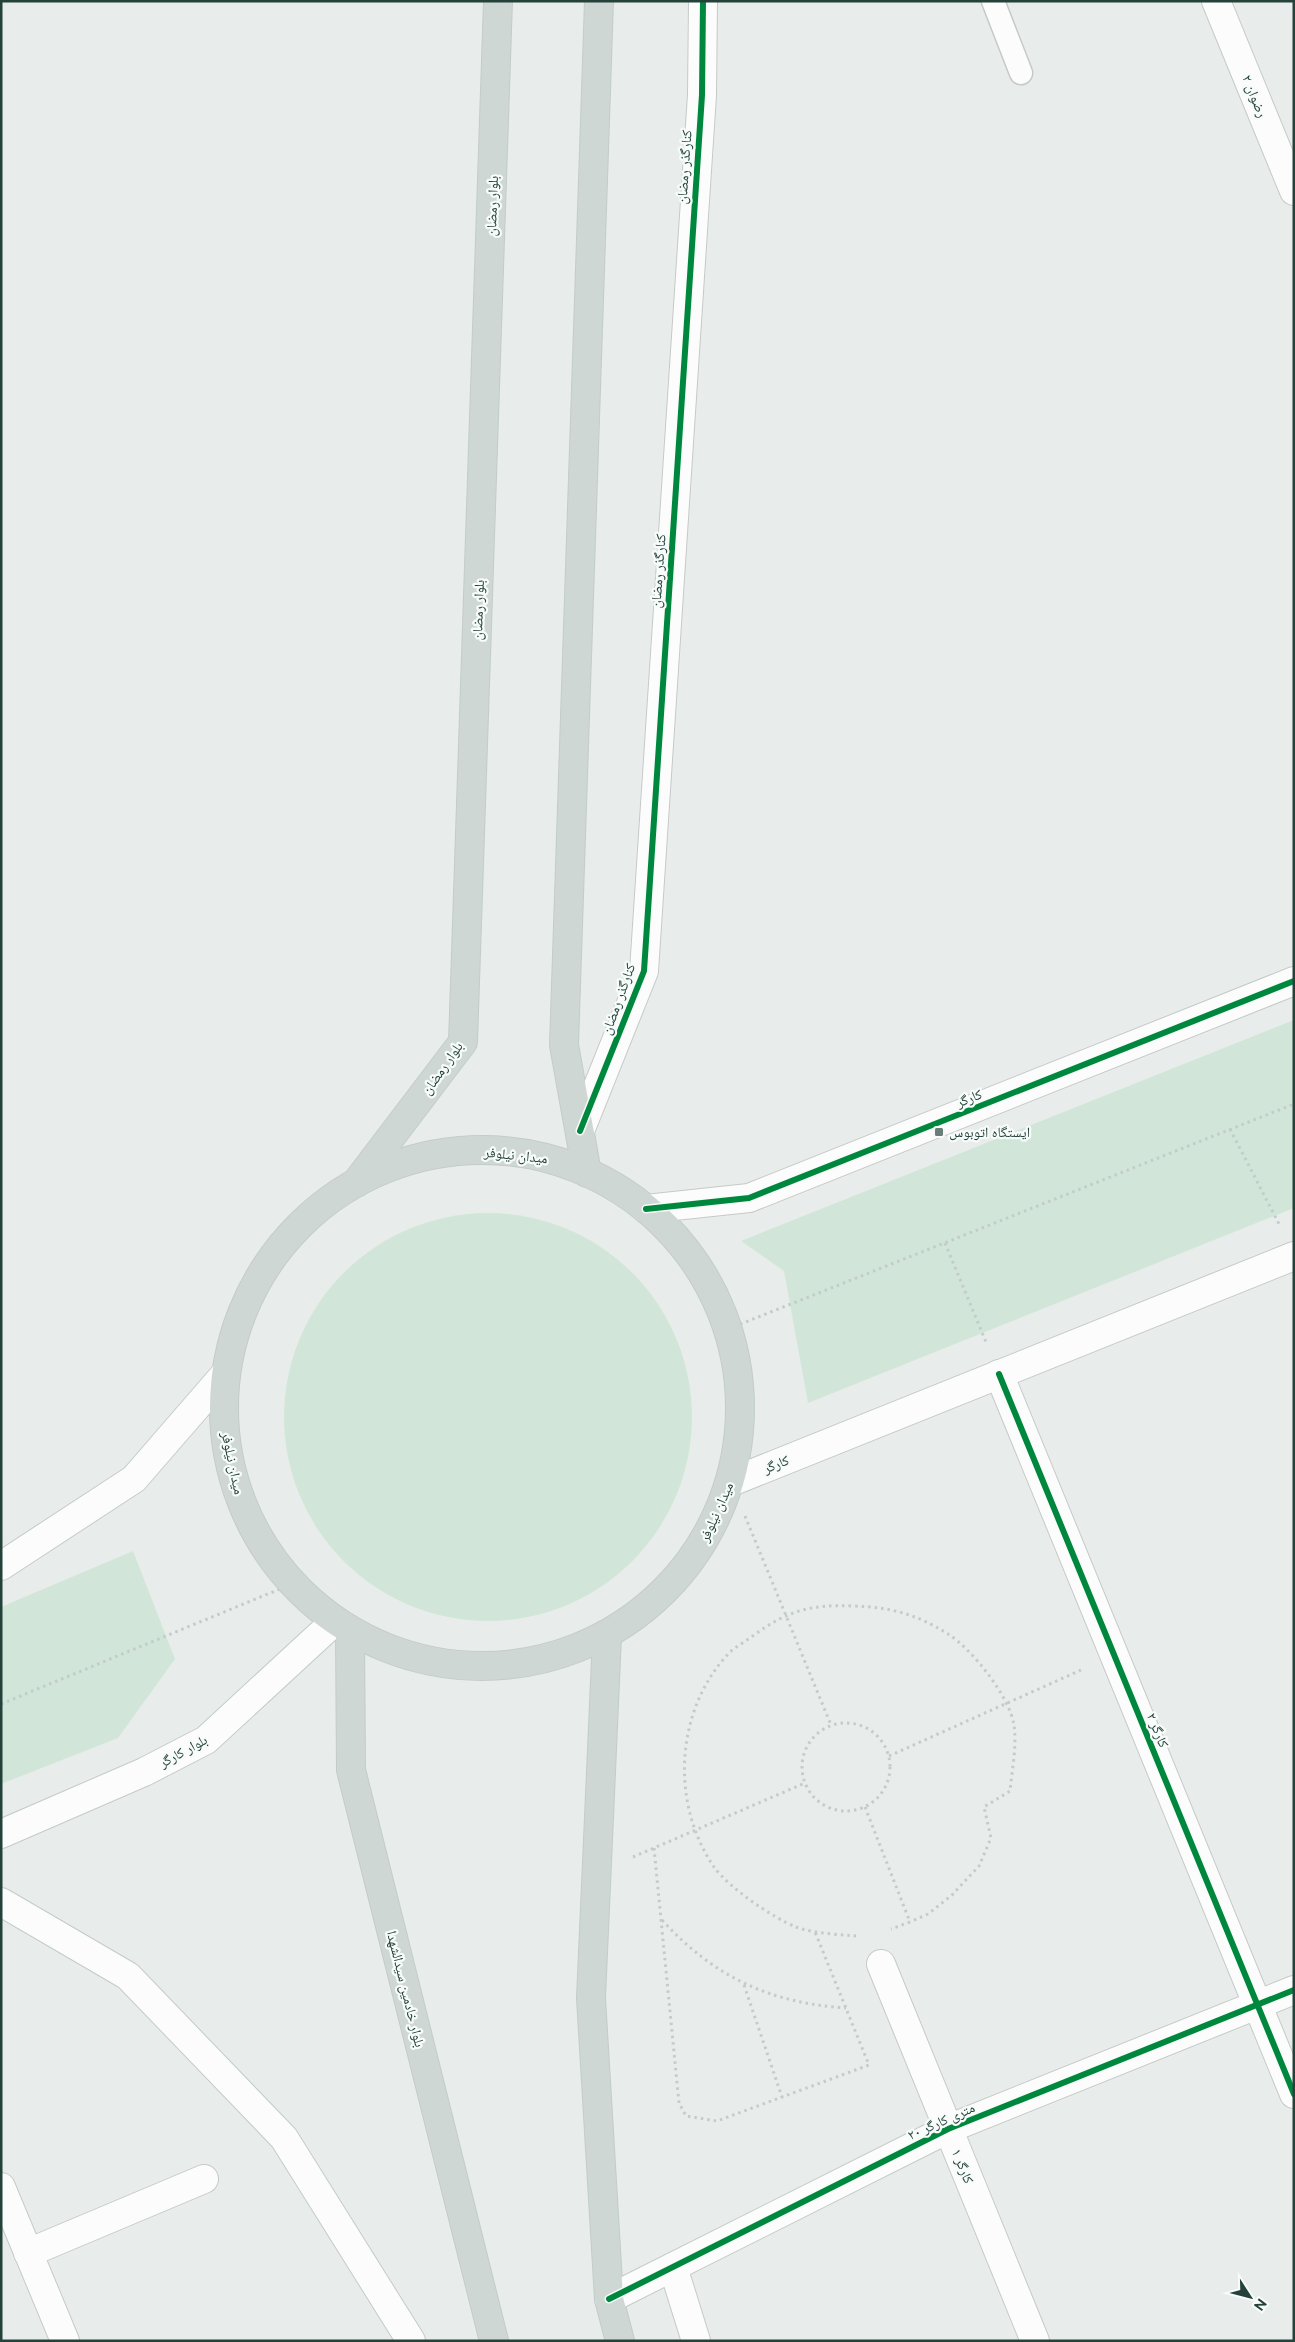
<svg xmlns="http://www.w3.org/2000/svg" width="1295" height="2342" font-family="Raleway,'Noto Naskh Arabic',sans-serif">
<rect width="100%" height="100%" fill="#e8edeb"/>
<!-- green -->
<g fill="#d1e6d8">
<polygon points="1294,1020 1294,1208 808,1403 784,1271 741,1241"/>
<circle cx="488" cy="1417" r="204"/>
<polygon points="133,1551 175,1659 118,1738 1,1784 1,1607"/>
</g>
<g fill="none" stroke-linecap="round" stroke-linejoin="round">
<!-- service casing -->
<g stroke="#c5cac8" stroke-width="25">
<polyline id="service" points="993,1 1021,73"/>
</g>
<!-- minor casing -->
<g stroke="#c5cac8" stroke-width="30">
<g id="minor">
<polyline points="1216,1 1294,191"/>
<polyline points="580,1131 644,971 702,95 703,1"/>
<polyline points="999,1374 1294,2094"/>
<polyline points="881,1964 1035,2341"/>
<polyline points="1,2187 65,2341"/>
<polyline points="28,2253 204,2179"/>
<polyline points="673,2267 696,2341"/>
<polyline points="609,2299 948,2129 1294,1990"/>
</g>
</g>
<!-- tertiary casing -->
<g stroke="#c5cac8" stroke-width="30">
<g id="tertiary">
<polyline points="646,1209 749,1198 1294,981"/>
<polyline points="731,1482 1294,1256"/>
</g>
</g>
<!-- secondary casing -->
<g stroke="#c3cbc8" stroke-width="30">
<g id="secondary">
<polyline points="1,1566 134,1479 225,1374"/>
<polyline points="1,1834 144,1772 206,1740 335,1621"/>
<polyline points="1,1902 128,1976 284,2138 411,2341"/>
</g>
</g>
<!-- primary casing -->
<g stroke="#c3ccc9" stroke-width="30">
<g id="primary">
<circle cx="482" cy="1408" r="258"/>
<polyline points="587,1173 564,1045 599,1"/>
<polyline points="356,1183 463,1042 498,1"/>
<polyline points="350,1632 351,1770 494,2341"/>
<polyline points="607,1636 591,1998 609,2299 620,2341"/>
</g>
</g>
<!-- path -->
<g stroke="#c3ccca" stroke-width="3" stroke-dasharray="2.5 4" stroke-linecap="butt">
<polyline points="1230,1129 1279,1224"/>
<polyline points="945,1243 986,1342"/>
<polyline points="728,1329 1294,1104"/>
<polyline points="745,1516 831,1725"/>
<polyline points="1,1704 292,1584"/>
<circle cx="846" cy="1767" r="44"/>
<polyline points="889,1756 1081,1670"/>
<polyline points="865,1807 910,1922 891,1929"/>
<polyline points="654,1848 679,2103 686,2116 717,2121 869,2065 815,1932"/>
<polyline points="633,1857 805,1783"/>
<path d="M662 1920C714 1977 770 2003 846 2008"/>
<path d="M856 1936C837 1934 815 1934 796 1927 773 1918 728 1887 714 1867 670 1803 675 1709 730 1652 737 1646 746 1641 754 1635 787 1611 811 1604 852 1606 891 1607 916 1614 948 1634 973 1650 1009 1696 1014 1725 1017 1746 1012 1770 1010 1791L984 1807 991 1838 979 1866 952 1895 928 1914 910 1922"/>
<polyline points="744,1985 782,2097"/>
</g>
<!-- service -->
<use href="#service" stroke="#fcfcfc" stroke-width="22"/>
<!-- minor -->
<use href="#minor" stroke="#fcfcfc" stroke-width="28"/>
<!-- tertiary -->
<use href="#tertiary" stroke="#fcfcfc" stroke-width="28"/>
<!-- secondary -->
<use href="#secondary" stroke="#fcfcfc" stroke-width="28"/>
<!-- primary -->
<use href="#primary" stroke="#cfd7d5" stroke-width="28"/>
<!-- cycleway casing -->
<g stroke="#f7fbf9" stroke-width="9">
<g id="cycleway">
<polyline points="580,1131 644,971 702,95 703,1"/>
<polyline points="646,1209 749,1198 1294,981"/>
<polyline points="999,1374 1294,2094"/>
<polyline points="609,2299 948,2129 1294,1990"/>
</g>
</g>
<!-- cycleway -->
<use href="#cycleway" stroke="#00873e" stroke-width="6"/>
</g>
<!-- markers -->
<rect fill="#697e78" stroke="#f7fbf9" stroke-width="2" x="934" y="1127" width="10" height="10" rx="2.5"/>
<g text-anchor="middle" stroke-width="4.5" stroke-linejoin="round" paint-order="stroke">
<!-- street labels -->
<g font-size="14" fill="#24423a" stroke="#f7fbf9">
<text transform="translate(1255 96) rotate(68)" y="5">رضوان ۲</text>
<text transform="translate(684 167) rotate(-86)" y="5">کنارگذر رمضان</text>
<text transform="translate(492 206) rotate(-88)" y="5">بلوار رمضان</text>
<text transform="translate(658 571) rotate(-86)" y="5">کنارگذر رمضان</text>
<text transform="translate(478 610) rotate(-88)" y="5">بلوار رمضان</text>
<text transform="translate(618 999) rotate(-70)" y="5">کنارگذر رمضان</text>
<text transform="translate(442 1068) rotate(-55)" y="5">بلوار رمضان</text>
<text transform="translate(969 1098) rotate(-22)" y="5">کارگر</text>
<text transform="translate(516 1155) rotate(6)" y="5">میدان نیلوفر</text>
<text transform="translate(233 1463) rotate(78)" y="5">میدان نیلوفر</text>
<text transform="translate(776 1464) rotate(-22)" y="5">کارگر</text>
<text transform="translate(716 1512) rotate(-66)" y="5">میدان نیلوفر</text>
<text transform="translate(1158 1730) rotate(68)" y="5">کارگر ۲</text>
<text transform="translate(183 1751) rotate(-29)" y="5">بلوار کارگر</text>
<text transform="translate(406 1989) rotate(76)" y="5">بلوار خادمین سیدالشهدا</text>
<text transform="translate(941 2121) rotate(-24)" y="5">۲۰ متری کارگر</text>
<text transform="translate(963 2166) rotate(68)" y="5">کارگر ۱</text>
</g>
<!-- poi labels -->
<g font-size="14" fill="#24423a" stroke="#f7fbf9" text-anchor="start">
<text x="949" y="1137">ایستگاه اتوبوس</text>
</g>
</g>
<!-- border -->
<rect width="1295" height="2342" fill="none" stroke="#24423a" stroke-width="5"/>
<!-- north arrow -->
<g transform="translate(1250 2297) rotate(126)" stroke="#f7fbf9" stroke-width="4" paint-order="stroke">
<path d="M0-4L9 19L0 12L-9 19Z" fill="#24423a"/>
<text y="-8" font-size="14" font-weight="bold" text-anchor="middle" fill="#24423a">N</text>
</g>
</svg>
